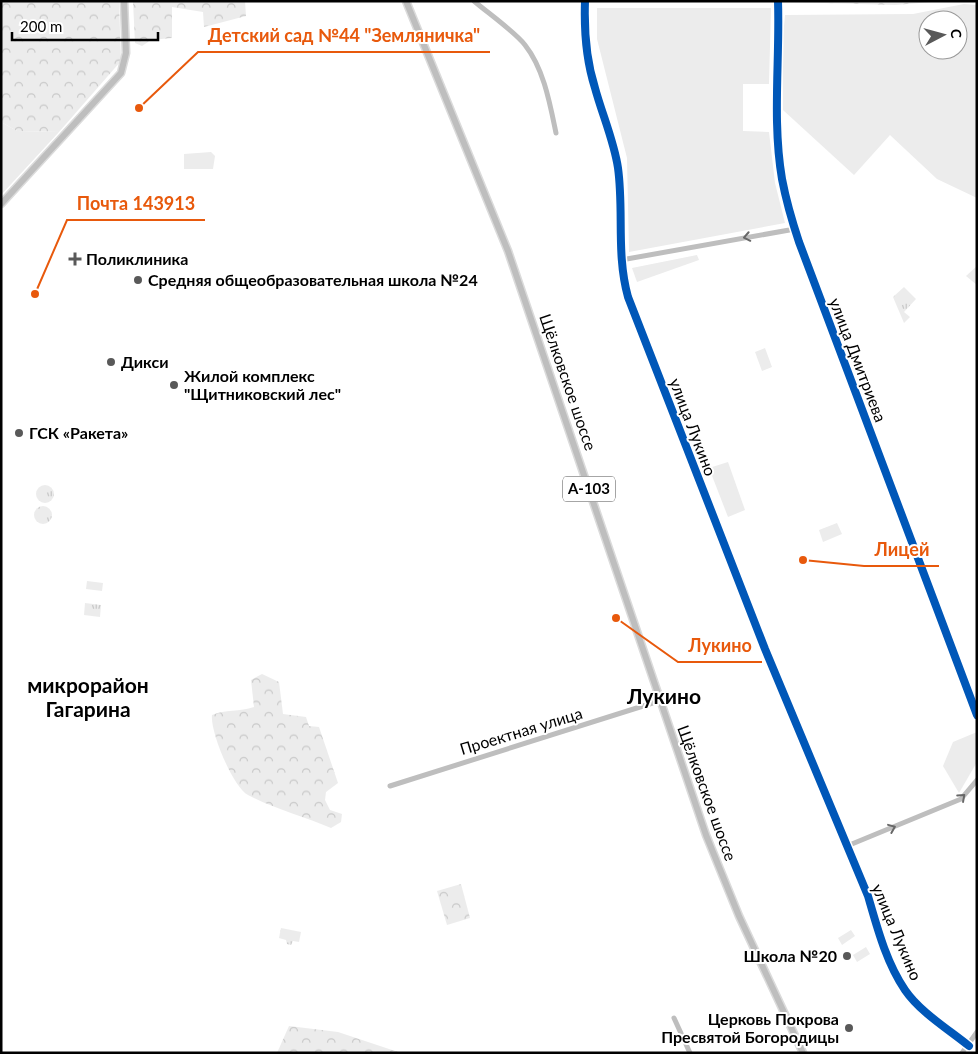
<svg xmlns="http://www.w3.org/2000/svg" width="978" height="1054" font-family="Lato,sans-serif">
<defs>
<pattern id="forest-crowns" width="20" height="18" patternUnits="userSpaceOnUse" patternTransform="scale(1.25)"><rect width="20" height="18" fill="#ececec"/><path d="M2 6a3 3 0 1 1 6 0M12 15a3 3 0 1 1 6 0" fill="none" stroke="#c9c9c9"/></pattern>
<pattern id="park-tufts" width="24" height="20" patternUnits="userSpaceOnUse" patternTransform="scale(1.25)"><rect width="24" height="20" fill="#ececec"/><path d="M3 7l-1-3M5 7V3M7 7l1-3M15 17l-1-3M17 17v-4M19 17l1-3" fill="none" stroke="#c9c9c9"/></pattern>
</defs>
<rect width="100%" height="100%" fill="#fff"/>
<!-- green -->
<g fill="#ececec" fill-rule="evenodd">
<path d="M964 4 977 5V198L937 179 890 135 854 175 783 110V37L785 15 913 14ZM928 20H958V50H928Z"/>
<polygon points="597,8 771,8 769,84 743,84 743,131 769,132 775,183 785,223 629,252 627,158 597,39"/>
<polygon points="1,122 17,131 59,132 1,195"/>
<polygon points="211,152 215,156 213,169 184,169 184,154"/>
<polygon points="697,255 699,260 637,282 632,268"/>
<polygon points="977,266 977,285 966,276"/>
<polygon points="765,348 772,367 762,371 755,352"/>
<polygon points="728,462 745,510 728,517 709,468"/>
<polygon points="837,523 842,534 823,542 819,530"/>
<polygon points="87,581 103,583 102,591 86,589"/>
<polygon points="977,732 977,762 959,793 943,766 953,742"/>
<polygon points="851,930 855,936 842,945 838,938"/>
<polygon points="866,947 870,954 857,962 853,955"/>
</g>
<!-- forest -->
<g fill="url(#forest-crowns)">
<polygon points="1,1 119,1 121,61 59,132 17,131 1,122"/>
<polygon points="133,1 245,1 246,16 204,27 203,12 172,7 172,38 151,40 142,46 135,43"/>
<polygon points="750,1 944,1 895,5"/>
<path d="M262 674 279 682 283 714 306 717 309 726 319 727 338 783 326 792 325 800 330 810 342 814 341 822 331 828C305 817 272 808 248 795 233 787 210 732 212 715 225 709 240 712 254 707L251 680Z"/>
<polygon points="461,884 470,918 447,925 437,891"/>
<polygon points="289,1026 338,1032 401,1053 277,1053"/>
</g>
<!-- park -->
<g fill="url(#park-tufts)">
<polygon points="904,287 916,299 904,312 910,317 904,323 893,297"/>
<circle cx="45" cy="494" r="9"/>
<circle cx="43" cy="515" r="9"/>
<polygon points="85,603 101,605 100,617 84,615"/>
<polygon points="281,928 301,932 299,942 293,941 291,945 287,944 286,940 279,938"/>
</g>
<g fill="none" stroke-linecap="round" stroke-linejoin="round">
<!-- major casing -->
<g stroke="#dbdbdb" stroke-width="9">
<g id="major">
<polyline points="406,1 508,251 706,835 739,916 803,1053"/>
<polyline points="1,204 121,73 126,53 124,1"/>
</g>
</g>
<!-- minor -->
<g stroke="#bebebe" stroke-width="5">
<path d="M474 1C488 13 515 32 525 45 544 69 550 104 556 133"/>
<path d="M585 1C584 30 586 60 595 88 602 114 614 141 618 168 624 211 616 254 628 297L765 649 868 896C877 927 886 962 905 990 920 1012 948 1029 969 1046"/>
<path d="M778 1C780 60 772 120 782 179 786 200 792 221 799 242L977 715"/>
<polyline points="621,260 795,229"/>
<polyline points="390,786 659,701"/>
<polyline points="847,846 961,799 977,780"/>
<polyline points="674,1018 690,1053"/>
<polyline points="962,1053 977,1032"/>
</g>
<!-- major -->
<use href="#major" stroke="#bebebe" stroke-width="6"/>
<!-- cycleway casing -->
<g stroke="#fff" stroke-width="11">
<g id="cycleway">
<path d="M585 1C584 30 586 60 595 88 602 114 614 141 618 168 624 211 616 254 628 297L765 649 868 896C877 927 886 962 905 990 920 1012 948 1029 969 1046"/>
<path d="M778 1C780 60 772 120 782 179 786 200 792 221 799 242L977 715"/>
</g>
</g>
<!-- cycleway -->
<use href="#cycleway" stroke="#0057b8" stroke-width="8"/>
</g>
<!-- one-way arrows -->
<defs><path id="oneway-chevron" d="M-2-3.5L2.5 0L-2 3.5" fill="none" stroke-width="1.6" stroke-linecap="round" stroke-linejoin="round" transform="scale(1.25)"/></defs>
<g stroke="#686868">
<use href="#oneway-chevron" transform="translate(747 237) rotate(169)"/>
<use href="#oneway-chevron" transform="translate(962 797) rotate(-42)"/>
<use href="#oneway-chevron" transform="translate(892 828) rotate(-22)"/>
</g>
<!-- markers -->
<g fill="#595959" stroke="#fff" stroke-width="2">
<path d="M72.5 251.5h5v5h5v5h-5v5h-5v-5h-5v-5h5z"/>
<circle cx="138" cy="280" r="5"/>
<circle cx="111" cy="362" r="5"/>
<circle cx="174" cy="385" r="5"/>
<circle cx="19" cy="433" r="5"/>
<circle cx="847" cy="956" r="5"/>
<circle cx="849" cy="1028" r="5"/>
</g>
<g text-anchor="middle" stroke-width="4" stroke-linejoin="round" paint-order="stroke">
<!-- shield labels -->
<rect fill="#fff" stroke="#4c4c4c" stroke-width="1" x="563" y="476.5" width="52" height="25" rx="4"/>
<g font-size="15" font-weight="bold" fill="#000">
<text x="589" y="494">А-103</text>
</g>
<!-- poi labels -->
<g font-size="16" font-weight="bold" fill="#000" stroke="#fff" text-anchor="start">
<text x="86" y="265">Поликлиника</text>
<text x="148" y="286">Средняя общеобразовательная школа №24</text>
<text x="121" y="368">Дикси</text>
<text x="184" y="382">Жилой комплекс<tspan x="184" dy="18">"Щитниковский лес"</tspan></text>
<text x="29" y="439">ГСК «Ракета»</text>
<text x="837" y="962" text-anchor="end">Школа №20</text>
<text x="839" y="1025" text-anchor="end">Церковь Покрова<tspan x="839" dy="18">Пресвятой Богородицы</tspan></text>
</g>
<!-- street labels -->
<g font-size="16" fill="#000" stroke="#fff">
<text transform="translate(858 360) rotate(69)" y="6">улица Дмитриева</text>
<text transform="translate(568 382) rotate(71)" y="6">Щёлковское шоссе</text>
<text transform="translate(693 427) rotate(69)" y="6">улица Лукино</text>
<text transform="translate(521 731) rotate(-17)" y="6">Проектная улица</text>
<text transform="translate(707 793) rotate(70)" y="6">Щёлковское шоссе</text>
<text transform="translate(897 932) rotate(67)" y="6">улица Лукино</text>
</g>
<!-- district labels -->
<g font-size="21" font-weight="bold" fill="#000" stroke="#fff">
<text x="88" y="693">микрорайон<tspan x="88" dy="24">Гагарина</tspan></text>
<text x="664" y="704">Лукино</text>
</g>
</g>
<!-- callouts -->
<path fill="none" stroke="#e8590c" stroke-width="2" d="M139 108L198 52H490M35 294L67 220H205M803 560L864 566H939M616 618L678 662H762"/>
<g fill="#e8590c" stroke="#fff" stroke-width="2">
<circle cx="139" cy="108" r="5"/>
<circle cx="35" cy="294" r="5"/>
<circle cx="803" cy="560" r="5"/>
<circle cx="616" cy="618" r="5"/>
</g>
<g font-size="18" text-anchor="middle" font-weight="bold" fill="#e8590c" stroke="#fff" stroke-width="4" stroke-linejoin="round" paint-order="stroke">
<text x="344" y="42">Детский сад №44 "Земляничка"</text>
<text x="136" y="210">Почта 143913</text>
<text x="902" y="556">Лицей</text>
<text x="720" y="652">Лукино</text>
</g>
<!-- border -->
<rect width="978" height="1054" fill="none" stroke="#000000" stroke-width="5"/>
<!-- north arrow -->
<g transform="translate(943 35) rotate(84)"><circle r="24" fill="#ffffff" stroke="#999999"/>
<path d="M0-4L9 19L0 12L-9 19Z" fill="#595959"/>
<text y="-8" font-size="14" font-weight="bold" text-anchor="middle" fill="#000000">С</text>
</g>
<!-- scale -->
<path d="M12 32v8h146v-8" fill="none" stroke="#000000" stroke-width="2.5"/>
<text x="20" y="32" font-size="15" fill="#000000" stroke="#ffffff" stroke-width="4" paint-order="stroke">200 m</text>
</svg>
